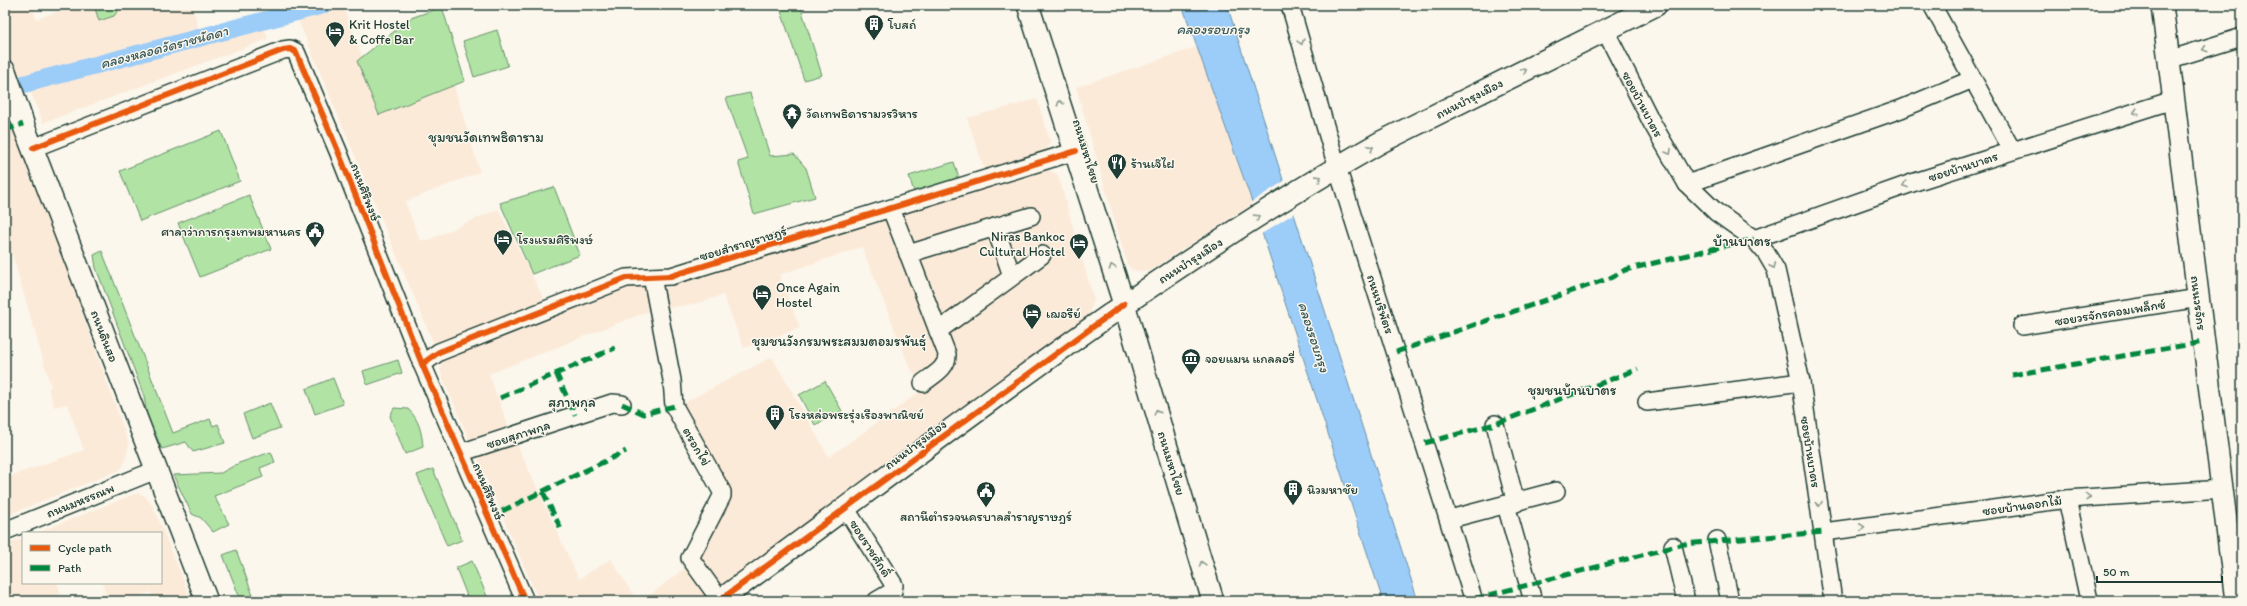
<svg xmlns="http://www.w3.org/2000/svg" width="2247" height="606" font-family="Itim,'Playpen Sans Thai',sans-serif">
<rect width="100%" height="100%" fill="#fbf7ec"/>
<filter id="ink" filterUnits="userSpaceOnUse"><feTurbulence type="fractalNoise" baseFrequency=".025" numOctaves="2"/><feDisplacementMap in="SourceGraphic" scale="8" xChannelSelector="R" yChannelSelector="G"/><feConvolveMatrix kernelMatrix="1 2 1 2 8 2 1 2 1" color-interpolation-filters="sRGB"/></filter>
<g filter="url(#ink)">
<!-- built -->
<g fill="#fcead9">
<polygon points="5,5 32,5 36,19 77,5 192,5 200,34 13,81 5,54"/>
<polygon points="343,6 380,104 452,79 480,172 405,202 420,240 428,240 498,209 547,305 436,345 433,342 298,20"/>
<polygon points="265,29 268,39 43,123 30,91"/>
<polygon points="1197,47 1252,204 1148,272 1132,270 1127,264 1076,87"/>
<polygon points="5,95 129,444 124,464 120,470 5,516 5,478 84,450 67,404 54,407 48,388 51,387 5,230"/>
<polygon points="1037,99 1050,141 1047,150 1042,154 985,171 967,118"/>
<polygon points="1044,167 1058,175 1094,300 1088,317 710,601 642,601 698,558 728,496 678,406 772,357 829,457 925,388 910,368 862,247 779,275 800,328 744,348 723,295 698,303 646,312 489,374 507,423 579,579 611,559 637,601 539,601 441,374 440,370 443,357 626,285 666,288 854,225"/>
<polygon points="137,493 144,495 153,506 192,601 154,601 151,592 121,601 108,601 102,583 161,583 161,533 36,533"/>
<polygon points="23,538 23,583 57,583 61,594 47,601 5,601 5,545"/>
</g>
<!-- green -->
<g fill="#b0e3a4" stroke="#68906c">
<polygon points="94,5 117,5 118,11 114,16 99,21"/>
<polygon points="779,5 800,5 822,75 804,80"/>
<polygon points="442,7 465,81 379,115 357,61 411,18"/>
<polygon points="497,30 508,66 474,77 463,41"/>
<polygon points="750,93 770,156 794,154 806,168 815,197 754,214 738,162 748,159 726,98"/>
<polygon points="221,131 240,181 140,221 120,171"/>
<polygon points="954,162 959,179 914,192 909,176"/>
<polygon points="554,187 580,255 532,274 500,203"/>
<polygon points="249,195 271,249 200,277 178,223"/>
<polygon points="102,251 173,433 210,419 213,426 218,424 225,443 193,452 186,442 162,449 147,416 144,396 96,268 94,255"/>
<polygon points="398,360 402,373 367,385 363,371"/>
<polygon points="333,378 343,404 315,414 306,389"/>
<polygon points="825,381 842,411 815,425 799,395"/>
<polygon points="270,403 280,428 252,438 243,414"/>
<path d="M394 408 408 409C419 419 422 433 423 447L405 454 390 416Z"/>
<polygon points="271,452 275,462 260,468 263,477 214,496 229,524 213,532 201,518 192,514 173,475 221,473 239,463"/>
<polygon points="433,469 462,540 447,546 417,475"/>
<polygon points="236,550 255,601 241,601 223,555"/>
<polygon points="472,561 489,601 469,601 456,568"/>
</g>
<!-- water -->
<polygon fill="#9cccf8" stroke="#6a93aa" points="1182,5 1227,5 1418,601 1383,601 1251,199"/>
<!-- pier -->
<polygon fill="#fbf7ec" points="1286,180 1296,212 1260,235 1250,203"/>
<g fill="none" stroke-linecap="round" stroke-linejoin="round">
<!-- canal -->
<polyline stroke="#9cccf8" stroke-width="18" points="5,89 323,5"/>
<!-- minor casing -->
<g stroke="#1f3d34" stroke-width="20">
<g id="minor">
<polyline points="1290,5 1337,167 1474,601"/>
<polyline points="1932,5 2012,150"/>
<polyline points="1605,30 1652,123 1687,184 1716,212 1754,239 1766,253 1776,270 1801,382 1833,601"/>
<polyline points="2168,60 2242,37"/>
<polyline points="33,148 283,50 290,49 296,52 338,151 422,364 525,601"/>
<polyline points="1687,184 1901,109 1973,79"/>
<path d="M891 209 947 354C948 368 933 375 923 383"/>
<polyline points="995,227 1012,276"/>
<polyline points="1754,239 1915,182 2173,100"/>
<polyline points="908,254 1031,216"/>
<polyline points="652,277 672,380 674,406 722,492 722,496 690,558 720,600"/>
<polyline points="2022,326 2199,298"/>
<polyline points="938,331 1042,255"/>
<polyline points="422,364 439,352 626,278 671,276 1076,151"/>
<polyline points="1647,402 1801,382"/>
<polyline points="1495,424 1516,503"/>
<polyline points="460,453 612,403 622,404"/>
<polyline points="2067,499 2089,600"/>
<polyline points="1506,505 1533,601"/>
<polyline points="846,509 894,585 893,591 876,601"/>
<polyline points="1450,519 1556,491"/>
<polyline points="5,531 156,470"/>
<polyline points="1824,532 2067,499 2223,489"/>
<polyline points="1717,540 1730,601"/>
<polyline points="1673,546 1686,601"/>
</g>
</g>
<!-- major casing -->
<g stroke="#1f3d34" stroke-width="24">
<g id="major">
<polyline points="1028,5 1124,304 1213,601"/>
<polyline points="2162,5 2236,601"/>
<polyline points="5,71 25,129 207,601"/>
<path d="M719 601C936 443 1147 274 1381 142L1656 5"/>
</g>
</g>
<!-- minor -->
<use href="#minor" stroke="#fbf7ec" stroke-width="17"/>
<!-- major -->
<use href="#major" stroke="#fbf7ec" stroke-width="21"/>
<!-- quiet -->
<g stroke="#00873e" stroke-width="5" stroke-dasharray="10 5" stroke-linecap="butt">
<polyline points="5,130 23,124"/>
<polyline points="1396,352 1610,278 1625,270 1754,239"/>
<polyline points="556,373 575,415"/>
<polyline points="2012,375 2204,342"/>
<polyline points="500,398 615,348"/>
<polyline points="622,404 644,414 674,406"/>
<polyline points="1425,443 1495,424 1638,369"/>
<polyline points="543,492 561,529"/>
<polyline points="502,511 626,451"/>
<polyline points="1474,599 1684,544 1824,532"/>
</g>
<!-- cycleway casing -->
<g stroke="#fbf7ec" stroke-width="8">
<g id="cycleway">
<polyline points="33,148 283,50 290,49 296,52 338,151 422,364 525,601"/>
<polyline points="422,364 439,352 626,278 671,276 1076,151"/>
<polyline points="719,601 1124,304"/>
</g>
</g>
<!-- cycleway -->
<use href="#cycleway" stroke="#e8590c" stroke-width="6"/>
</g>
<!-- one-way arrows -->
<defs><path id="oneway-chevron" d="M-2-3.5L2.5 0L-2 3.5" fill="none" stroke-width="1.6" stroke-linecap="round" stroke-linejoin="round"/></defs>
<g stroke="#8d9a90">
<use href="#oneway-chevron" transform="translate(1301 42) rotate(74)"/>
<use href="#oneway-chevron" transform="translate(2205 49) rotate(163)"/>
<use href="#oneway-chevron" transform="translate(1524 71) rotate(-27)"/>
<use href="#oneway-chevron" transform="translate(1060 103) rotate(-108)"/>
<use href="#oneway-chevron" transform="translate(2136 112) rotate(162)"/>
<use href="#oneway-chevron" transform="translate(1371 148) rotate(-29)"/>
<use href="#oneway-chevron" transform="translate(1669 152) rotate(60)"/>
<use href="#oneway-chevron" transform="translate(1319 178) rotate(-32)"/>
<use href="#oneway-chevron" transform="translate(1905 185) rotate(160)"/>
<use href="#oneway-chevron" transform="translate(1257 217) rotate(-32)"/>
<use href="#oneway-chevron" transform="translate(1773 266) rotate(65)"/>
<use href="#oneway-chevron" transform="translate(1112 267) rotate(-108)"/>
<use href="#oneway-chevron" transform="translate(1157 412) rotate(-107)"/>
<use href="#oneway-chevron" transform="translate(2088 497) rotate(-4)"/>
<use href="#oneway-chevron" transform="translate(1819 504) rotate(81)"/>
<use href="#oneway-chevron" transform="translate(1862 527) rotate(-8)"/>
<use href="#oneway-chevron" transform="translate(1202 564) rotate(-107)"/>
</g>
</g>
<!-- icons -->
<defs>
<g id="building-pin" transform="scale(1)"><path d="M0 17L-7.5 6A9.5 9.5 0 1 1 7.5 6Z" fill="#1f3d34" stroke="#fbf7ec"/><path d="M-4-6H4V6H1V3H-1V6H-4ZM-2.5-4.3h1.7v1.8h-1.7ZM.8-4.3h1.7v1.8H.8ZM-2.5-1h1.7V.8h-1.7ZM.8-1h1.7V.8H.8Z" fill="#fff"/></g>
<g id="hotel-pin" transform="scale(1)"><path d="M0 17L-7.5 6A9.5 9.5 0 1 1 7.5 6Z" fill="#1f3d34" stroke="#fbf7ec"/><path d="M-6-4.5h1.5V1H6V5H4.5V3h-9V5H-6ZM-4 0a1.8 1.8 0 1 1 3.6 0ZM.5 0V-2.5h3Q6-2.5 6 0Z" fill="#fff"/></g>
<g id="temple-pin" transform="scale(1)"><path d="M0 17L-7.5 6A9.5 9.5 0 1 1 7.5 6Z" fill="#1f3d34" stroke="#fbf7ec"/><path d="M0-6L5-2H3V0L6.5 2.5H4V6H1.5V3h-3V6H-4V2.5H-6.5L-3 0V-2H-5Z" fill="#fff"/></g>
<g id="restaurant-pin" transform="scale(1)"><path d="M0 17L-7.5 6A9.5 9.5 0 1 1 7.5 6Z" fill="#1f3d34" stroke="#fbf7ec"/><path d="M-5-6h1v4h1v-4h1v4h1v-4h1v5L-1.5 .5V6h-2V.5L-5-1ZM5-6V6H3V1.5H1.5Q1.5-4 5-6Z" fill="#fff"/></g>
<g id="civic-pin" transform="scale(1)"><path d="M0 17L-7.5 6A9.5 9.5 0 1 1 7.5 6Z" fill="#1f3d34" stroke="#fbf7ec"/><path d="M-.6-6.5H3V-4.5H.6V-3L4-1V1h2V6H-6V1h2V-1L-.6-3ZM-1.2 2.5V6h2.4V2.5Z" fill="#fff"/></g>
<g id="museum-pin" transform="scale(1)"><path d="M0 17L-7.5 6A9.5 9.5 0 1 1 7.5 6Z" fill="#1f3d34" stroke="#fbf7ec"/><path d="M0-6L6-3V-2H-6V-3ZM-5-1h2V3h-2ZM-1-1h2V3h-2ZM3-1h2V3H3ZM-6 4H6V6H-6Z" fill="#fff"/></g>
</defs>
<g fill-rule="evenodd">
<use href="#building-pin" x="874" y="24"/>
<use href="#hotel-pin" x="335" y="31"/>
<use href="#temple-pin" x="792" y="113"/>
<use href="#restaurant-pin" x="1117" y="163"/>
<use href="#civic-pin" x="315" y="231"/>
<use href="#hotel-pin" x="503" y="239"/>
<use href="#hotel-pin" x="1079" y="243"/>
<use href="#hotel-pin" x="762" y="294"/>
<use href="#hotel-pin" x="1032" y="313"/>
<use href="#museum-pin" x="1191" y="358"/>
<use href="#building-pin" x="775" y="414"/>
<use href="#building-pin" x="1293" y="489"/>
<use href="#civic-pin" x="986" y="491"/>
</g>
<g text-anchor="middle" stroke-width="3" stroke-linejoin="round" paint-order="stroke">
<!-- poi labels -->
<g font-size="13" fill="#1f3d34" stroke="#fbf7ec" text-anchor="start">
<text x="349" y="29">Krit Hostel<tspan x="349" dy="15">&amp; Coffe Bar</tspan></text>
<text x="888" y="29">โบสถ์</text>
<text x="806" y="118">วัดเทพธิดารามวรวิหาร</text>
<text x="1131" y="168">ร้านเจ๊ไฝ</text>
<text x="301" y="236" text-anchor="end">ศาลาว่าการกรุงเทพมหานคร</text>
<text x="1065" y="241" text-anchor="end">Niras Bankoc<tspan x="1065" dy="15">Cultural Hostel</tspan></text>
<text x="517" y="244">โรงแรมศิริพงษ์</text>
<text x="776" y="292">Once Again<tspan x="776" dy="15">Hostel</tspan></text>
<text x="1046" y="318">เฌอรีย์</text>
<text x="1205" y="363">จอยแมน แกลลอรี่</text>
<text x="789" y="419">โรงหล่อพระรุ่งเรืองพาณิชย์</text>
<text x="1307" y="494">นิวมหาชัย</text>
<text x="986" y="521" text-anchor="middle">สถานีตำรวจนครบาลสำราญราษฎร์</text>
</g>
<!-- street labels -->
<g font-size="13" fill="#1f3d34" stroke="#fbf7ec">
<text transform="translate(1469 98) rotate(-27)" y="5">ถนนบำรุงเมือง</text>
<text transform="translate(1643 104) rotate(62)" y="5">ซอยบ้านบาตร</text>
<text transform="translate(1087 151) rotate(73)" y="5">ถนนมหาไชย</text>
<text transform="translate(1963 166) rotate(-18)" y="5">ซอยบ้านบาตร</text>
<text transform="translate(366 192) rotate(69)" y="5">ถนนศิริพงษ์</text>
<text transform="translate(743 243) rotate(-17)" y="5">ซอยสำราญราษฎร์</text>
<text transform="translate(1190 260) rotate(-33)" y="5">ถนนบำรุงเมือง</text>
<text transform="translate(2199 303) rotate(83)" y="5">ถนนวรจักร</text>
<text transform="translate(1381 304) rotate(72)" y="5">ถนนบริพัตร</text>
<text transform="translate(2110 312) rotate(-9)" y="5">ซอยวรจักรคอมเพล็กซ์</text>
<text transform="translate(105 336) rotate(69)" y="5">ถนนดินสอ</text>
<text transform="translate(518 434) rotate(-18)" y="5">ซอยสุภาพกุล</text>
<text transform="translate(915 444) rotate(-37)" y="5">ถนนบำรุงเมือง</text>
<text transform="translate(697 446) rotate(60)" y="5">ตรอกไข่</text>
<text transform="translate(1811 452) rotate(81)" y="5">ซอยบ้านบาตร</text>
<text transform="translate(1172 463) rotate(73)" y="5">ถนนมหาไชย</text>
<text transform="translate(489 491) rotate(67)" y="5">ถนนศิริพงษ์</text>
<text transform="translate(80 500) rotate(-22)" y="5">ถนนมหรรณพ</text>
<text transform="translate(2022 505) rotate(-8)" y="5">ซอยบ้านดอกไม้</text>
<text transform="translate(871 548) rotate(57)" y="5">ซอยราชศักดิ์</text>
</g>
<!-- water labels -->
<g font-size="14" font-style="italic" fill="#385a5b" stroke="#fbf7ec">
<text x="1213" y="34">คลองรอบกรุง</text>
<text transform="translate(164 47) rotate(-15)" y="5">คลองหลอดวัดราชนัดดา</text>
<text transform="translate(1314 337) rotate(72)" y="5">คลองรอบกรุง</text>
</g>
<!-- neighbourhood labels -->
<g font-size="14" fill="#1f3d34" stroke="#fbf7ec">
<text x="486" y="142">ชุมชนวัดเทพธิดาราม</text>
<text x="839" y="346">ชุมชนวังกรมพระสมมตอมรพันธุ์</text>
<text x="1572" y="395">ชุมชนบ้านบาตร</text>
<text x="572" y="407">สุภาพกุล</text>
</g>
<!-- quarter labels -->
<g font-size="15" fill="#1f3d34" stroke="#fbf7ec">
<text x="1742" y="246">บ้านบาตร</text>
</g>
</g>
<!-- margin -->
<rect width="2247" height="606" fill="none" stroke="#fbf7ec" stroke-width="20"/>
<rect x="10" y="10" width="2227" height="586" fill="none" stroke="#1f3d34" stroke-width="1.5" filter="url(#ink)"/>
<!-- legend -->
<rect x="22" y="532" width="140" height="52" fill="#fbf7ec" stroke="#a3ada2"/>
<rect x="30" y="545" width="20" height="6" fill="#e8590c" stroke="#a3ada2"/>
<text x="58" y="552" font-size="12" fill="#1f3d34">Cycle path</text>
<rect x="30" y="565" width="20" height="6" fill="#00873e" stroke="#a3ada2"/>
<text x="58" y="572" font-size="12" fill="#1f3d34">Path</text>
<!-- scale -->
<path d="M2097 576v6h125v-6" fill="none" stroke="#1f3d34" stroke-width="2"/>
<text x="2103" y="576" font-size="12" fill="#1f3d34" stroke="#fbf7ec" stroke-width="3" paint-order="stroke">50 m</text>
</svg>
